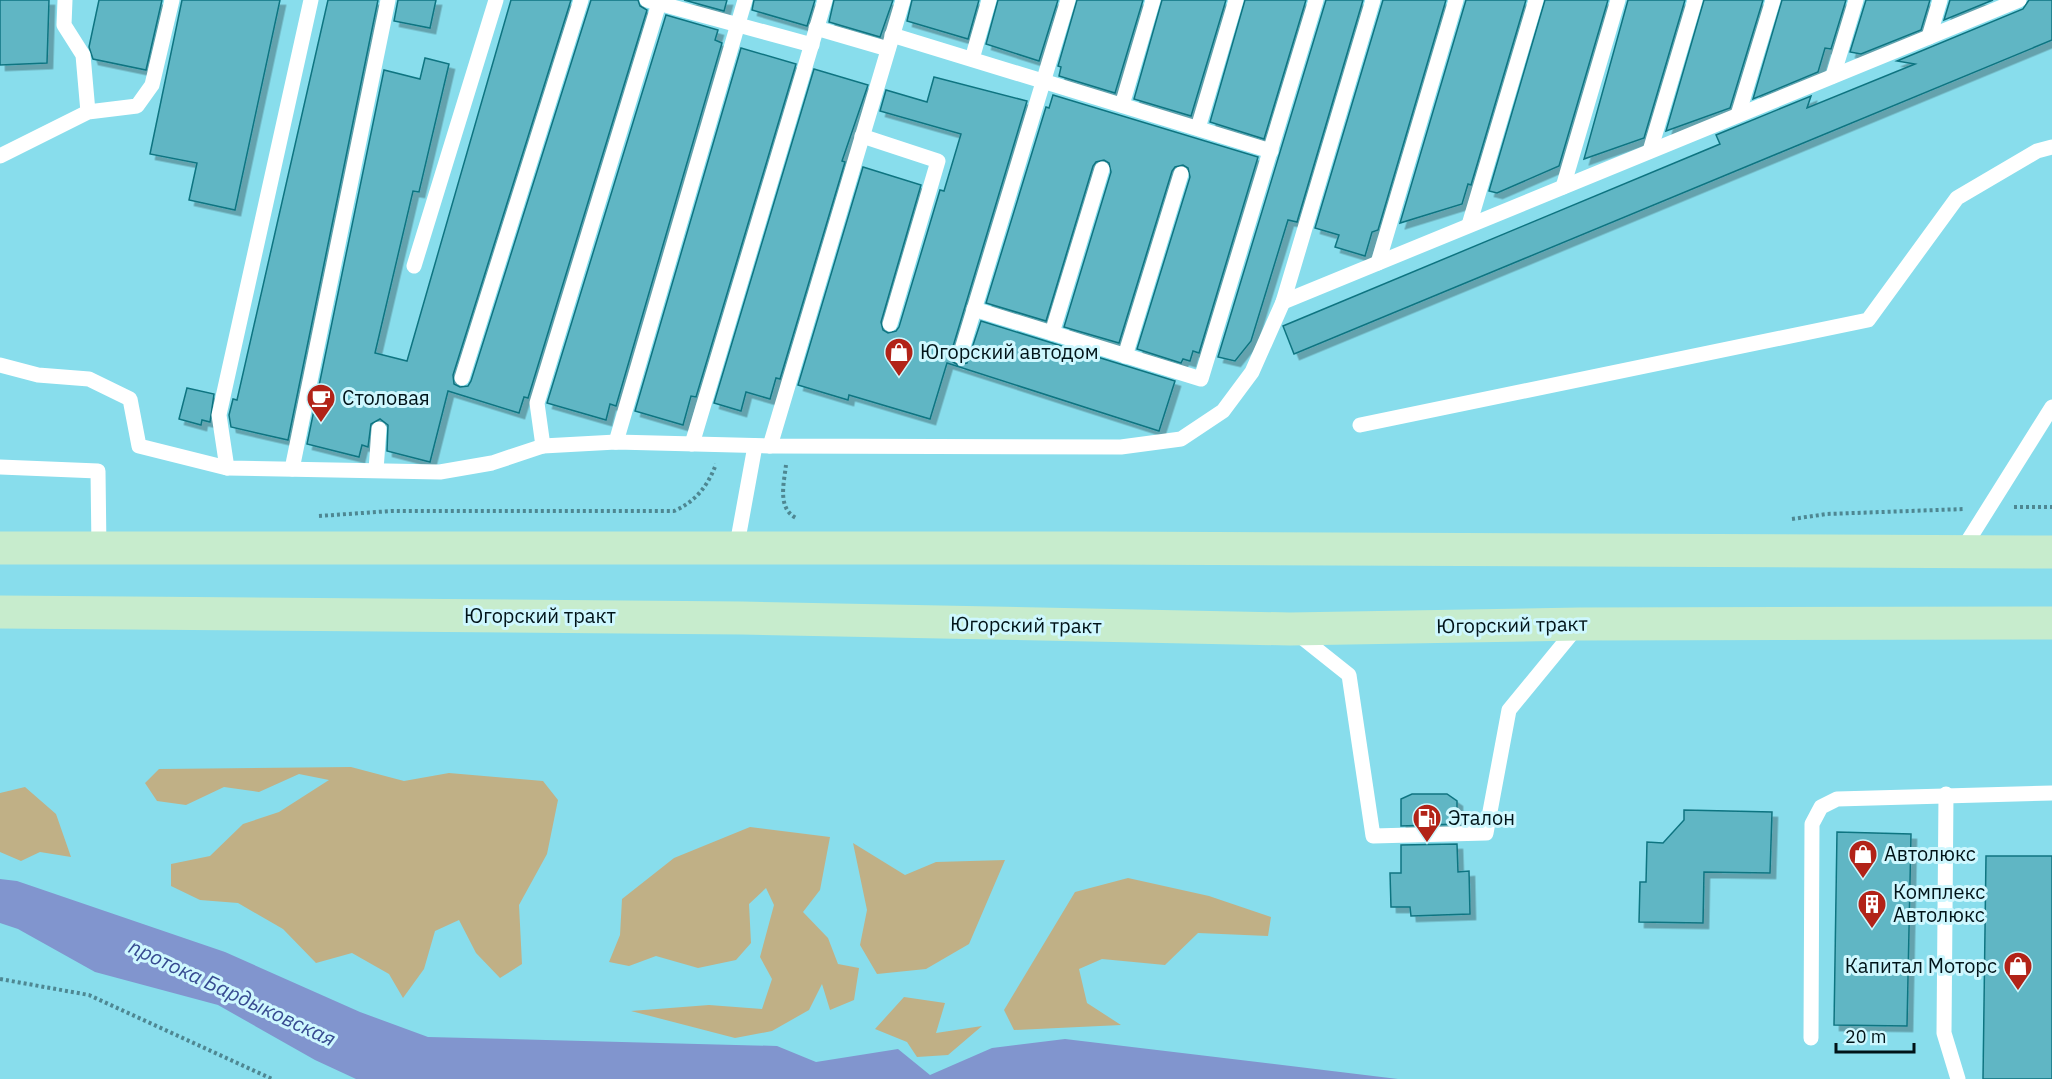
<svg xmlns="http://www.w3.org/2000/svg" width="2052" height="1079" font-family="'IBM Plex Sans',sans-serif">
<defs>
<filter id="shadow"><feDropShadow dx="5.5" dy="5.5" stdDeviation="0" flood-color="#0004"/></filter>
</defs>
<rect width="100%" height="100%" fill="#88ddec"/>
<!-- green -->
<g fill="#c0b086">
<polygon points="351,767 404,781 449,773 543,781 558,800 547,854 519,905 522,964 500,978 476,953 459,920 435,931 424,969 403,998 389,974 352,953 316,963 283,929 238,903 200,900 171,886 171,864 210,856 243,824 279,812 329,780 299,774 259,792 224,787 186,805 157,801 145,783 159,769"/>
<polygon points="25,787 56,814 71,857 40,852 21,861 0,852 0,793"/>
<polygon points="750,827 830,837 820,890 803,912 828,938 838,964 859,968 854,1000 830,1010 822,984 809,1010 772,1031 735,1038 631,1011 709,1005 762,1009 772,979 760,957 774,905 766,888 749,904 751,943 736,960 698,968 656,956 629,966 609,962 620,935 622,899 674,858"/>
<polygon points="853,843 905,875 936,862 1005,860 969,944 926,969 877,974 860,945 867,910"/>
<polygon points="1128,878 1209,896 1271,917 1268,936 1198,933 1165,965 1102,959 1079,969 1087,1003 1121,1025 1014,1030 1004,1010 1075,892"/>
<polygon points="904,997 945,1003 936,1033 982,1026 948,1055 917,1057 907,1042 875,1029"/>
</g>
<!-- water -->
<polygon fill="#8195ce" points="0,879 17,881 225,952 360,1012 428,1037 777,1046 816,1062 898,1049 930,1075 992,1048 1065,1039 1398,1079 356,1079 315,1060 218,1005 95,972 18,929 0,923"/>
<!-- building -->
<g fill="#61b6c4" stroke="#0f7481" stroke-width="1.5" filter="url(#shadow)">
<polygon points="0,0 49,0 47,63 0,65"/>
<polygon points="99,0 162,0 146,70 93,59 89,47"/>
<polygon points="182,0 280,0 235,210 189,200 197,163 150,154"/>
<polygon points="328,0 378,0 288,440 231,427 229,415 233,399 237,400"/>
<polygon points="398,0 436,0 430,28 394,21"/>
<polygon points="511,0 571,0 453,375 454,384 460,387 468,386 471,381 591,0 638,0 640,6 647,10 528,398 524,397 519,413 448,391 430,462 387,451 388,425 380,419 371,424 368,447 362,445 359,457 307,444 384,70 420,79 425,58 449,64 419,192 413,191 375,353 407,361"/>
<polygon points="684,0 727,0 724,11"/>
<polygon points="754,0 815,0 807,26 752,10"/>
<polygon points="834,0 893,0 880,37 829,22"/>
<polygon points="912,0 979,0 968,39 907,21"/>
<polygon points="998,0 1058,0 1039,61 986,44"/>
<polygon points="1077,0 1143,0 1115,93 1059,76 1061,67 1058,66"/>
<polygon points="1162,0 1226,0 1191,116 1134,99"/>
<polygon points="1245,0 1306,0 1264,139 1210,122"/>
<polygon points="1326,0 1363,0 1297,222 1288,220 1251,341 1235,361 1218,357"/>
<polygon points="1383,0 1446,0 1378,230 1372,232 1365,256 1335,247 1339,235 1315,228"/>
<polygon points="1466,0 1526,0 1471,185 1468,184 1462,204 1400,223"/>
<polygon points="1545,0 1608,0 1559,166 1497,193 1489,191"/>
<polygon points="1628,0 1685,0 1644,138 1584,159"/>
<polygon points="1704,0 1763,0 1730,108 1666,131"/>
<polygon points="1782,0 1846,0 1831,49 1825,48 1818,72 1753,99"/>
<polygon points="1866,0 1930,0 1921,30 1861,54 1850,52"/>
<polygon points="1950,0 1993,0 1944,20"/>
<polygon points="2029,0 2052,0 2052,40 1294,354 1283,326 1720,144 1716,135 1811,96 1807,108 1915,64 1897,61 2023,9"/>
<polygon points="666,15 718,30 715,40 722,43 616,406 610,404 606,420 547,403"/>
<polygon points="741,48 796,64 696,397 691,396 683,425 635,411"/>
<polygon points="814,69 868,85 842,161 845,162 780,379 776,378 770,399 746,392 741,411 714,403"/>
<polygon points="934,77 1027,101 951,353 953,362 958,365 967,363 981,321 1175,381 1159,431 947,363 930,419 849,395 848,400 798,385 863,167 921,185 881,322 883,330 888,333 896,331 899,327 940,190 944,191 961,134 880,111 886,90 927,102"/>
<polygon points="1053,95 1258,157 1199,353 1193,351 1190,361 1183,359 1181,363 1137,349 1190,177 1188,168 1183,165 1175,167 1172,171 1119,343 1064,327 1111,172 1109,163 1104,160 1096,162 1093,166 1046,321 986,303 1046,107 1049,108"/>
<polygon points="187,388 214,394 210,422 202,420 201,425 179,419"/>
<polygon points="1412,794 1447,794 1457,801 1457,824 1401,826 1401,799"/>
<polygon points="1684,810 1772,812 1770,873 1704,872 1703,923 1639,922 1640,882 1646,882 1647,842 1663,843 1684,820"/>
<polygon points="1837,832 1911,834 1907,1026 1834,1025"/>
<polygon points="1457,844 1458,872 1469,871 1470,914 1411,916 1410,907 1391,907 1390,873 1401,873 1401,845"/>
<polygon points="1986,856 2052,856 2052,1079 1983,1079"/>
</g>
<g fill="none" stroke-linecap="round" stroke-linejoin="round">
<!-- path -->
<g stroke="#4e8792" stroke-width="4" stroke-dasharray="3 3" stroke-linecap="butt">
<path d="M786 465C784 483 777 508 796 518"/>
<polyline points="2014,507 2052,507"/>
<path d="M319 516 391 511H674C695 502 708 486 716 464"/>
<polyline points="1792,519 1827,514 1964,509"/>
<polyline points="0,979 89,995 272,1079"/>
</g>
<!-- service -->
<g stroke="#fff" stroke-width="15">
<polyline points="65,0 64,25 83,55 88,112"/>
<polyline points="647,0 812,45"/>
<polyline points="816,28 888,49"/>
<polyline points="892,35 1271,151"/>
<polyline points="1929,37 1940,0"/>
<polyline points="972,59 989,0"/>
<polyline points="1833,76 1856,0"/>
<polyline points="1122,105 1153,0"/>
<polyline points="1738,115 1773,0"/>
<polyline points="1198,128 1236,0"/>
<polyline points="862,136 938,161 890,324"/>
<polyline points="1650,151 1695,0"/>
<polyline points="0,156 88,112 137,106 152,85 172,0"/>
<polyline points="1563,187 1618,0"/>
<polyline points="1469,225 1536,0"/>
<polyline points="1378,263 1456,0"/>
<polyline points="414,266 496,0"/>
<polyline points="1283,302 2019,0"/>
<polyline points="974,309 1201,379 1316,0"/>
<polyline points="1052,333 1102,169"/>
<polyline points="960,356 1068,0"/>
<polyline points="1125,356 1181,174"/>
<polyline points="0,365 38,375 89,379 130,399 139,446 227,468 440,472 492,463 543,446 616,442 770,446 1121,447 1181,439 1223,411 1252,372 1283,302 1373,0"/>
<polyline points="462,378 581,0"/>
<polyline points="1360,425 1868,320 1957,198 2037,151 2052,147"/>
<polyline points="616,442 745,0"/>
<polyline points="692,444 825,0"/>
<polyline points="543,446 537,403 660,0"/>
<polyline points="770,446 903,0"/>
<polyline points="0,467 98,471 99,549"/>
<polyline points="227,468 219,415 311,0"/>
<polyline points="292,469 388,0"/>
<polyline points="376,470 379,429"/>
<polyline points="736,550 755,446"/>
<polyline points="1961,552 2052,407"/>
<polyline points="1295,632 1349,675 1373,836 1486,833 1509,710 1578,626"/>
<polyline points="1946,794 1944,1033 1958,1079"/>
<polyline points="1811,1038 1812,824 1821,807 1837,799 2052,793"/>
</g>
<!-- primary -->
<g stroke="#c7eccd" stroke-width="33">
<polyline points="0,548 1097,548 2052,552"/>
<polyline points="0,612 742,618 1290,629 1580,624 2052,623"/>
</g>
</g>
<!-- icons -->
<defs>
<g id="shop-pin" transform="scale(1.5)"><path d="M0 17L-7.5 6A9.5 9.5 0 1 1 7.5 6Z" fill="#b22318" stroke="#cef7fe"/><path d="M-5-2.5h2.3a2.7 3.5 0 0 1 5.4 0H5L5.5 6h-11ZM-1.5-2.5h3a1.5 2.3 0 0 0-3 0Z" fill="#fff"/></g>
<g id="cafe-pin" transform="scale(1.5)"><path d="M0 17L-7.5 6A9.5 9.5 0 1 1 7.5 6Z" fill="#b22318" stroke="#cef7fe"/><path d="M-5.5-4.5H6V0H3Q3 3.5 0 3.5H-2.5Q-5.5 3.5-5.5 0ZM3-3.2v2h1.7v-2ZM-6 4.5H4V6H-6Z" fill="#fff"/></g>
<g id="fuel-pin" transform="scale(1.5)"><path d="M0 17L-7.5 6A9.5 9.5 0 1 1 7.5 6Z" fill="#b22318" stroke="#cef7fe"/><path d="M-5.5-6h7V0h2V4h1.3V-2.5L3-4.5l.8-.8L6-3V5H2.5V1h-1V6h-7ZM-4.2-4.7v3.2H.2V-4.7Z" fill="#fff"/></g>
<g id="building-pin" transform="scale(1.5)"><path d="M0 17L-7.5 6A9.5 9.5 0 1 1 7.5 6Z" fill="#b22318" stroke="#cef7fe"/><path d="M-4-6H4V6H1V3H-1V6H-4ZM-2.5-4.3h1.7v1.8h-1.7ZM.8-4.3h1.7v1.8H.8ZM-2.5-1h1.7V.8h-1.7ZM.8-1h1.7V.8H.8Z" fill="#fff"/></g>
</defs>
<g fill-rule="evenodd">
<use href="#shop-pin" x="899" y="352"/>
<use href="#cafe-pin" x="321" y="398"/>
<use href="#fuel-pin" x="1427" y="818"/>
<use href="#shop-pin" x="1863" y="854"/>
<use href="#building-pin" x="1872" y="904"/>
<use href="#shop-pin" x="2018" y="966"/>
</g>
<g text-anchor="middle" stroke-width="6" stroke-linejoin="round" paint-order="stroke">
<!-- poi labels -->
<g font-size="20" fill="#001318" stroke="#cef7fe" text-anchor="start">
<text x="920" y="359">Югорский автодом</text>
<text x="342" y="405">Столовая</text>
<text x="1448" y="825">Эталон</text>
<text x="1884" y="861">Автолюкс</text>
<text x="1893" y="899">Комплекс<tspan x="1893" dy="23">Автолюкс</tspan></text>
<text x="1997" y="973" text-anchor="end">Капитал Моторс</text>
</g>
<!-- street labels -->
<g font-size="20" fill="#001318" stroke="#cef7fe">
<text x="540" y="623">Югорский тракт</text>
<text transform="translate(1026 625) rotate(1)" y="7">Югорский тракт</text>
<text transform="translate(1512 625) rotate(-1)" y="7">Югорский тракт</text>
</g>
<!-- water labels -->
<g font-size="21" font-style="italic" fill="#364a90" stroke="#cef7fe">
<text transform="translate(232 993) rotate(25)" y="7">протока Бардыковская</text>
</g>
</g>
<!-- scale -->
<path d="M1836 1043v9h78v-9" fill="none" stroke="#001318" stroke-width="3"/>
<text x="1845" y="1043" font-size="18" fill="#001318" stroke="#cef7fe" stroke-width="4.5" paint-order="stroke">20 m</text>
</svg>
